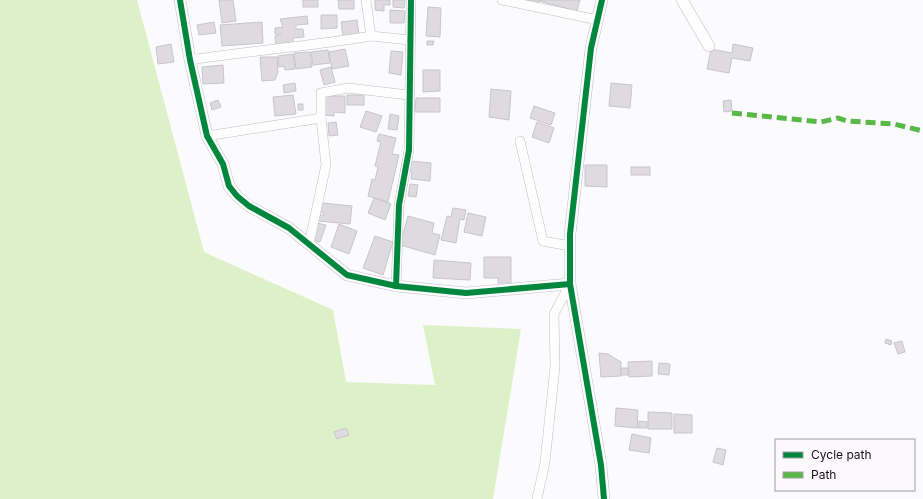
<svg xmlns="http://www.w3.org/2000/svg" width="923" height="499" font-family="Inter,sans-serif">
<rect width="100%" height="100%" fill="#fbfafc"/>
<!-- green -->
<polygon fill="#ddf1c8" points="0,0 137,0 204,252 333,310 346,382 435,385 423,325 521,329 493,499 0,499"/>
<!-- building -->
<g fill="#dddbdf" stroke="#c8c6ca">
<polygon points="219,0 233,0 236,21 222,23"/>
<rect x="303" y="0" width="15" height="7"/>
<polygon points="338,0 354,0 354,9 339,9"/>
<polygon points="375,0 390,0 390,5 384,5 384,11 375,10"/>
<polygon points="393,0 405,0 404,8 393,7"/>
<polygon points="524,0 580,0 577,11 539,1 538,4"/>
<polygon points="428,7 441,8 440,37 426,36"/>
<polygon points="390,10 405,11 404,23 390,23"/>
<polygon points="321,15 337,15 337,28 321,29"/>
<polygon points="307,16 308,24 296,25 296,29 303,29 304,37 293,38 293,43 276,45 275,36 281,34 275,34 275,28 283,27 280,19"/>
<polygon points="357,20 359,36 343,37 341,22"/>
<polygon points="214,22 216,33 199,35 197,25"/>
<polygon points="262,22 263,43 222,46 220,25"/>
<polygon points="427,41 434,41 433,45 427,45"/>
<polygon points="171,44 174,62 158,64 156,47"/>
<polygon points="733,44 753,48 750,61 732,58 729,73 707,69 711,49 732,53"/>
<polygon points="345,49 349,66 332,69 329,52"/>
<polygon points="328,50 330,63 313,65 311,52"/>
<polygon points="391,51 403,52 401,75 389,73"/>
<polygon points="310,52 312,67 296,69 294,53"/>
<polygon points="293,54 295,69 285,70 284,66 279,67 278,56"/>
<polygon points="260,57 277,57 278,72 275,80 262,81"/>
<polygon points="223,65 224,83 203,84 202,67"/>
<polygon points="331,67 335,82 324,85 320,70"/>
<polygon points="423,70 440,70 440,91 423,92"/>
<polygon points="295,83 296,91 284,93 283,85"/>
<polygon points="611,83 632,85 630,108 609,106"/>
<polygon points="491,89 511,91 509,120 489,117"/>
<polygon points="293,95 296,114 275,116 273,97"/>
<rect x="347" y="95" width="17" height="10"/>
<polygon points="325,96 345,96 345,113 334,112 334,116 324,115"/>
<polygon points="416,98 440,98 440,112 415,112"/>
<polygon points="218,100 221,107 212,110 210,103"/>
<polygon points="731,100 732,111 724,112 723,101"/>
<rect x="298" y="104" width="5" height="6"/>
<polygon points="534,106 555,113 551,125 530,118"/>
<polygon points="366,111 382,116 376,132 360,127"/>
<polygon points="390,114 399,116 397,130 388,129"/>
<polygon points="336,122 338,135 329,136 328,123"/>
<polygon points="537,122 554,128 549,143 532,137"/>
<polygon points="379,134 396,138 392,154 399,155 388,202 368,196 372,179 375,180 378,167 375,166 381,142 377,141"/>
<polygon points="410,161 431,163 430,181 411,179 412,172 410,172"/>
<polygon points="585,165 607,165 607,187 585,186"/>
<rect x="631" y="167" width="19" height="8"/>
<polygon points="410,184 418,185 416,197 408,196"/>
<polygon points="374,198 391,204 385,220 368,213"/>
<polygon points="322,203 352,206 350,224 318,221 318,215 324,215 324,213 321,212"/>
<polygon points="453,208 466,210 464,220 460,219 456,243 441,240 447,216 451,217"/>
<polygon points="468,213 486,217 482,236 464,232"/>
<polygon points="408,216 434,223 432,233 440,235 435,255 400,245"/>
<polygon points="317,223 326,225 320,242 312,240"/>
<polygon points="339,224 357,231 349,254 331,247"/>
<polygon points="375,236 393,242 383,275 363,268"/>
<polygon points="484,257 511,257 511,283 498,283 498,278 484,278"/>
<polygon points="434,260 471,263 470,280 433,278"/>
<polygon points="886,339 892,341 891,345 885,343"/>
<polygon points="902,341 905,352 898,354 894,343"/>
<polygon points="599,353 608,354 621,362 621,376 601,377"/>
<polygon points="652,361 652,376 629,377 628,362"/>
<polygon points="659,363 670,364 669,375 658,374"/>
<rect x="621" y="368" width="7" height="7"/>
<polygon points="616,408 638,410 637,428 615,426"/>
<polygon points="648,412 672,413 672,429 648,429"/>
<polygon points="674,414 692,415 692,433 674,433"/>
<polygon points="639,421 647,422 647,428 638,428"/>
<polygon points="346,428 349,435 337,439 334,432"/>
<polygon points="632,434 651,438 649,453 629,450"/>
<polygon points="717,448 726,450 723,465 713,462"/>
</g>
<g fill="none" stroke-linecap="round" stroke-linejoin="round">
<!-- minor casing -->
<g stroke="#c0bec1" stroke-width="10">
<g id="minor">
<polyline points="502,0 598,20"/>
<polyline points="371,36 410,40"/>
<path d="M190 60C250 51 311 46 371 36L366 0"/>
<polyline points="321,118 321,93 348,88 409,95"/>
<polyline points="207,136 321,118 326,165 309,244"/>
<polyline points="520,141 543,241 570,246"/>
<polyline points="396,286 399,205 409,150 411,0"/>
<polyline points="537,499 545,462 555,367 554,314 570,284"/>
</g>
</g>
<!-- tertiary casing -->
<g stroke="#c0bec1" stroke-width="12">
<g id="tertiary">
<polyline points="180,0 190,60 207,136 223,164 229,186 237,196 249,206 289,228 347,275 396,286 466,293 570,284"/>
<polyline points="602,0 591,48 570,234 570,284 601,465 604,499"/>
<polyline points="682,0 709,46"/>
</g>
</g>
<!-- minor -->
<use href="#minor" stroke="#fefeff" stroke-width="9"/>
<!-- tertiary -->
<use href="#tertiary" stroke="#fefeff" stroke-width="11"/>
<!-- quiet -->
<polyline stroke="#58b947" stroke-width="5" stroke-dasharray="10 5" stroke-linecap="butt" points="732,113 821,122 838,118 847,121 894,124 923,131"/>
<!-- cycleway casing -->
<g stroke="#fcf9fd" stroke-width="8">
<g id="cycleway">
<polyline points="180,0 190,60 207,136 223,164 229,186 237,196 249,206 289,228 347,275 396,286 466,293 570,284"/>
<polyline points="602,0 591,48 570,234 570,284 601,465 604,499"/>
<polyline points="396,286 399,205 409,150 411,0"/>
</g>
</g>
<!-- cycleway -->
<use href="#cycleway" stroke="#00873e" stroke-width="6"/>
</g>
<!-- legend -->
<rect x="775" y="439" width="140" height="52" fill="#fcf9fd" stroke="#a09da2"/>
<rect x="783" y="452" width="20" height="6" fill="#00873e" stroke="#a09da2"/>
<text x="811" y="459" font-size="12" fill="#171219">Cycle path</text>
<rect x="783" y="472" width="20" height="6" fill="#58b947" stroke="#a09da2"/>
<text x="811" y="479" font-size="12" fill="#171219">Path</text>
</svg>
